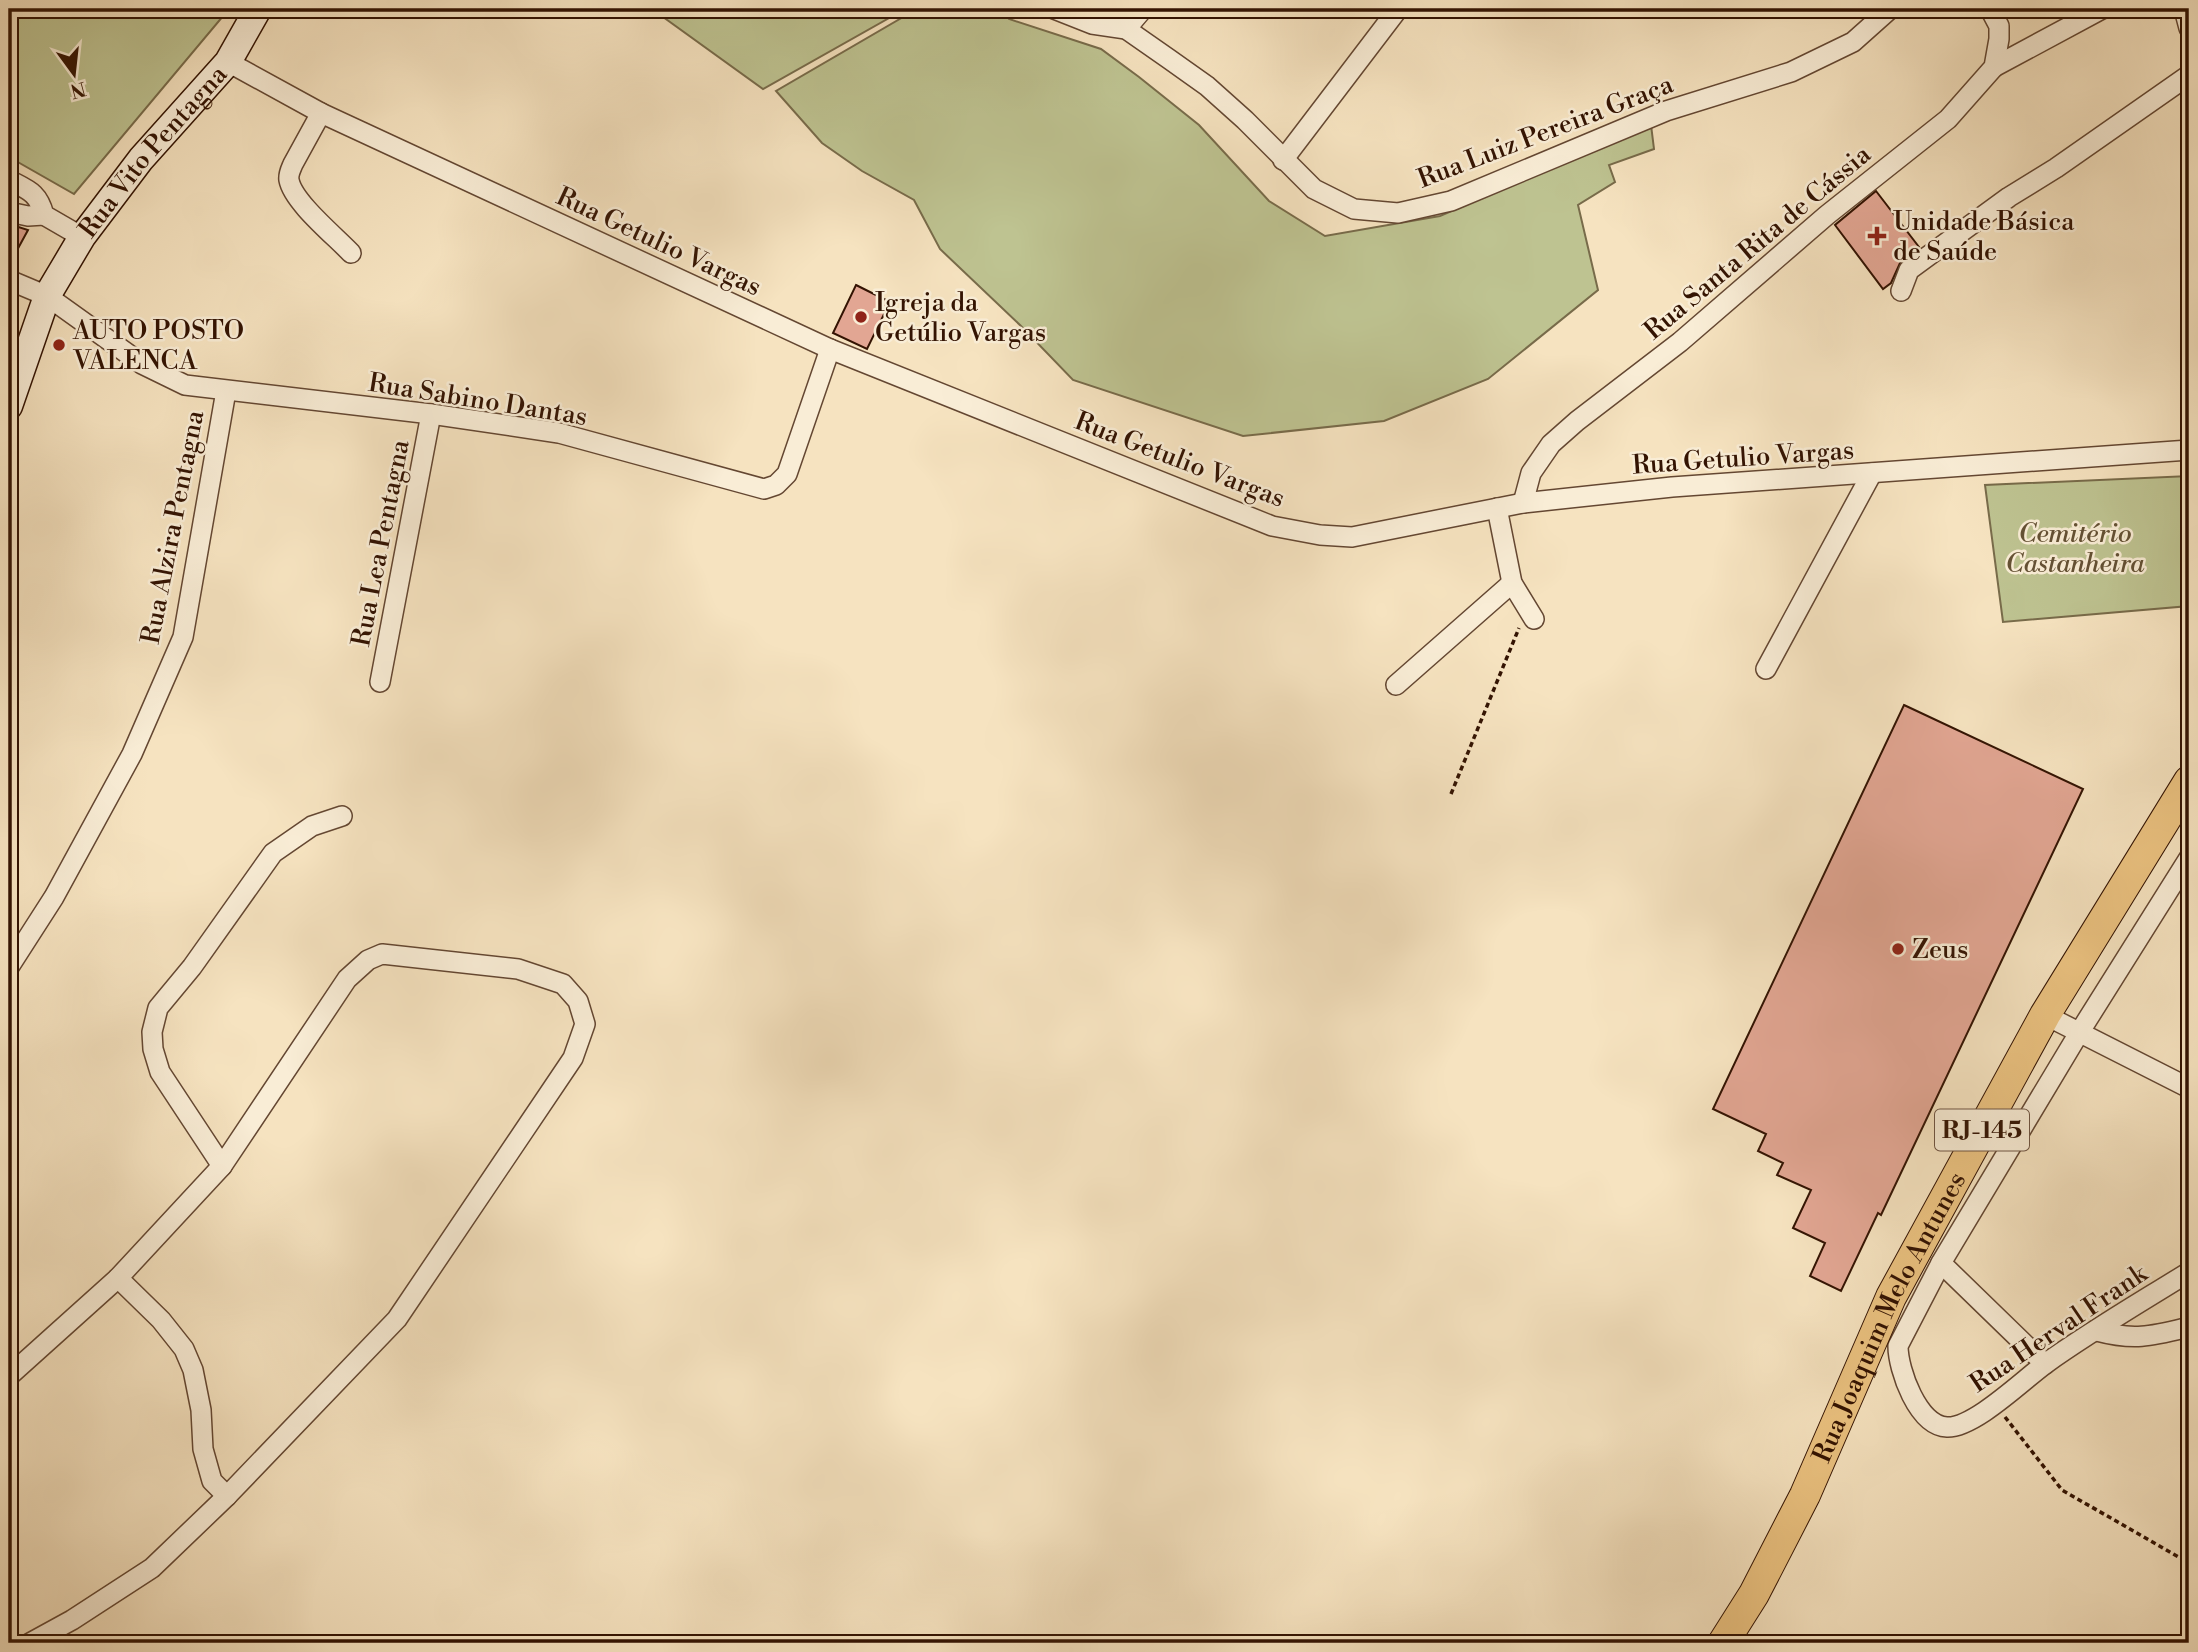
<svg xmlns="http://www.w3.org/2000/svg" width="2198" height="1652" font-family="'Libre Bodoni',serif">
<rect width="100%" height="100%" fill="#f6e3c0"/>
<filter id="stains"><feTurbulence type="fractalNoise" baseFrequency=".00286" numOctaves="4"/><feColorMatrix values="0 0 0 0 .2 0 0 0 0 .09 0 0 0 0 .02 0 0 0 .5 -.17"/></filter>
<radialGradient id="worn" r=".72"><stop offset=".6" stop-color="#630" stop-opacity="0"/><stop offset="1" stop-color="#630" stop-opacity=".3"/></radialGradient>
<!-- green -->
<g fill="#bec391" stroke="#786b4a" stroke-width="2">
<polygon points="9,9 229,9 74,194 9,157 9,92 17,81 9,76"/>
<polygon points="652,9 905,9 763,89"/>
<polygon points="917,9 1000,9 1009,19 1101,49 1139,77 1199,125 1269,201 1325,236 1440,216 1651,125 1654,149 1609,165 1615,182 1578,205 1598,290 1488,379 1384,421 1243,436 1073,380 1021,326 940,249 914,200 862,171 822,143 776,91"/>
<polygon points="2189,476 2189,606 2003,622 1985,485"/>
</g>
<!-- building -->
<g fill="#e2a693" stroke="#331302" stroke-width="2">
<polygon points="1876,191 1919,247 1901,261 1891,283 1883,289 1835,225"/>
<polygon points="9,224 28,230 9,265"/>
<polygon points="856,285 890,302 867,349 833,333"/>
<polygon points="1904,705 2083,789 1881,1215 1878,1213 1841,1291 1810,1276 1825,1243 1793,1228 1811,1190 1777,1175 1783,1163 1758,1151 1766,1134 1713,1109"/>
</g>
<g fill="none" stroke-linecap="round" stroke-linejoin="round">
<!-- street casing -->
<g stroke="#644732" stroke-width="22">
<g id="street">
<polyline points="1054,9 1092,24 1126,29 1169,59 1207,86 1245,120 1314,189 1354,209 1398,213 1451,201 1666,111 1791,72 1853,42 1890,9"/>
<polyline points="2184,9 2189,28"/>
<polyline points="1126,29 1143,9"/>
<polyline points="228,62 321,113 830,349 1272,526 1320,535 1352,537 1523,503 1672,487 2189,450"/>
<polyline points="1994,67 2102,9"/>
<path d="M321 113 293 164C291 169 288 174 289 180 293 202 335 236 351 253"/>
<polyline points="1283,160 1398,9"/>
<path d="M9 180C28 190 38 192 44 215L82 237"/>
<polyline points="9,212 28,216 44,215"/>
<polyline points="9,280 47,296 142,364 185,385 431,414 559,433 764,489 776,485 787,474 830,349"/>
<polyline points="1901,291 1909,270 2009,197 2056,168 2189,75"/>
<polyline points="1523,503 1531,473 1551,444 1577,421 1680,342 1827,215 1948,119 1994,67 1999,39 1999,26 1990,9"/>
<polyline points="1497,508 1512,583 1534,619"/>
<polyline points="1766,669 1872,473"/>
<polyline points="380,682 431,414"/>
<polyline points="1396,685 1512,583"/>
<path d="M2189 858 2079 1033 1941 1263 1898 1346C1898 1370 1918 1426 1947 1427 1974 1428 2023 1380 2045 1364 2091 1331 2141 1302 2189 1272"/>
<polyline points="9,967 54,897 132,754 183,637 226,391"/>
<polyline points="2045,1015 2189,1088"/>
<polyline points="222,1166 160,1072 153,1049 152,1032 158,1008 192,967 273,853 312,826 342,816"/>
<polyline points="1941,1263 2045,1364"/>
<polyline points="118,1278 161,1320 184,1349 193,1370 201,1410 203,1449 212,1481 227,1496"/>
<path d="M2097 1331C2135 1341 2152 1336 2189 1327"/>
<polyline points="9,1376 118,1278 222,1166 347,979 368,960 382,954 518,969 563,984 578,1001 585,1024 573,1058 397,1319 227,1496 152,1568 72,1620 30,1643"/>
</g>
</g>
<!-- secondary casing -->
<g stroke="#331302" stroke-width="29">
<g id="secondary">
<path id="s1" d="M9 406 47 296 82 237 141 159 228 62 258 9"/>
</g>
</g>
<!-- primary casing -->
<g stroke="#331302" stroke-width="32">
<g id="primary">
<path id="s2" d="M1723 1643 1754 1594 1805 1495 1891 1297 2045 1015 2189 781"/>
</g>
</g>
<!-- path -->
<g stroke="#331302" stroke-width="3.5" stroke-dasharray="5 3.5" stroke-linecap="butt">
<polyline points="1451,794 1519,628"/>
<polyline points="2005,1417 2062,1490 2189,1563"/>
</g>
<!-- street -->
<use href="#street" stroke="#f9edd6" stroke-width="19"/>
<!-- secondary -->
<use href="#secondary" stroke="#f9edd6" stroke-width="26"/>
<!-- primary -->
<use href="#primary" stroke="#ebc280" stroke-width="30"/>
</g>
<!-- markers -->
<g fill="#8f2418" stroke="#f9edd6" stroke-width="2.5">
<path d="M1873.5 225.5h7v7h7v7h-7v7h-7v-7h-7v-7h7z"/>
<circle cx="861" cy="317" r="7"/>
<circle cx="59" cy="345" r="7"/>
<circle cx="1898" cy="949" r="7"/>
</g>
<g text-anchor="middle" stroke-width="5" stroke-linejoin="round" paint-order="stroke">
<!-- shield labels -->
<rect fill="#f9edd6" stroke="#6e5442" stroke-width="2" x="1935" y="1109.5" width="94" height="41" rx="5"/>
<g font-size="24" font-weight="bold" fill="#331302">
<text x="1982" y="1138">RJ-145</text>
</g>
<!-- street labels -->
<g font-size="26" fill="#331302" stroke="#f9edd6">
<text transform="translate(1545 131) rotate(-21)" y="9">Rua Luiz Pereira Graça</text>
<text dy="9" stroke="none"><textPath href="#s1" startOffset="296">Rua Vito Pentagna</textPath></text>
<text transform="translate(659 241) rotate(25)" y="9">Rua Getulio Vargas</text>
<text transform="translate(1757 242) rotate(-40)" y="9">Rua Santa Rita de Cássia</text>
<text transform="translate(478 399) rotate(9)" y="9">Rua Sabino Dantas</text>
<text transform="translate(1743 457) rotate(-4)" y="9">Rua Getulio Vargas</text>
<text transform="translate(1180 459) rotate(21)" y="9">Rua Getulio Vargas</text>
<text transform="translate(172 527) rotate(-79)" y="9">Rua Alzira Pentagna</text>
<text transform="translate(380 543) rotate(-79)" y="9">Rua Lea Pentagna</text>
<text dy="9" stroke="none"><textPath href="#s2" startOffset="366">Rua Joaquim Melo Antunes</textPath></text>
<text transform="translate(2058 1328) rotate(-34)" y="9">Rua Herval Frank</text>
</g>
<!-- poi labels -->
<g font-size="26" fill="#331302" stroke="#f9edd6" text-anchor="start">
<text x="1893" y="230">Unidade Básica<tspan x="1893" dy="30">de Saúde</tspan></text>
<text x="875" y="311">Igreja da<tspan x="875" dy="30">Getúlio Vargas</tspan></text>
<text x="73" y="339">AUTO POSTO<tspan x="73" dy="30">VALENCA</tspan></text>
<text x="1912" y="958">Zeus</text>
</g>
<!-- park labels -->
<g font-size="26" font-style="italic" fill="#645134" stroke="#f9edd6">
<text x="2075" y="542">Cemitério<tspan x="2075" dy="30">Castanheira</tspan></text>
</g>
</g>
<!-- margin -->
<rect width="2198" height="1652" fill="none" stroke="#f6e3c0" stroke-width="35"/>
<rect x="10" y="10" width="2177" height="1631" fill="none" stroke="#331302" stroke-width="3.5"/>
<rect x="18" y="18" width="2163" height="1617" fill="none" stroke="#331302" stroke-width="2"/>
<!-- north arrow -->
<g transform="translate(74 74) rotate(165)" stroke="#f9edd6" stroke-width="5" paint-order="stroke">
<path d="M0-5L12 26L0 18L-12 26Z" fill="#331302"/>
<text y="-10" font-size="19" font-weight="bold" text-anchor="middle" fill="#331302">N</text>
</g>
<rect width="100%" height="100%" filter="url(#stains)"/>
<rect width="100%" height="100%" fill="url(#worn)"/>
</svg>
